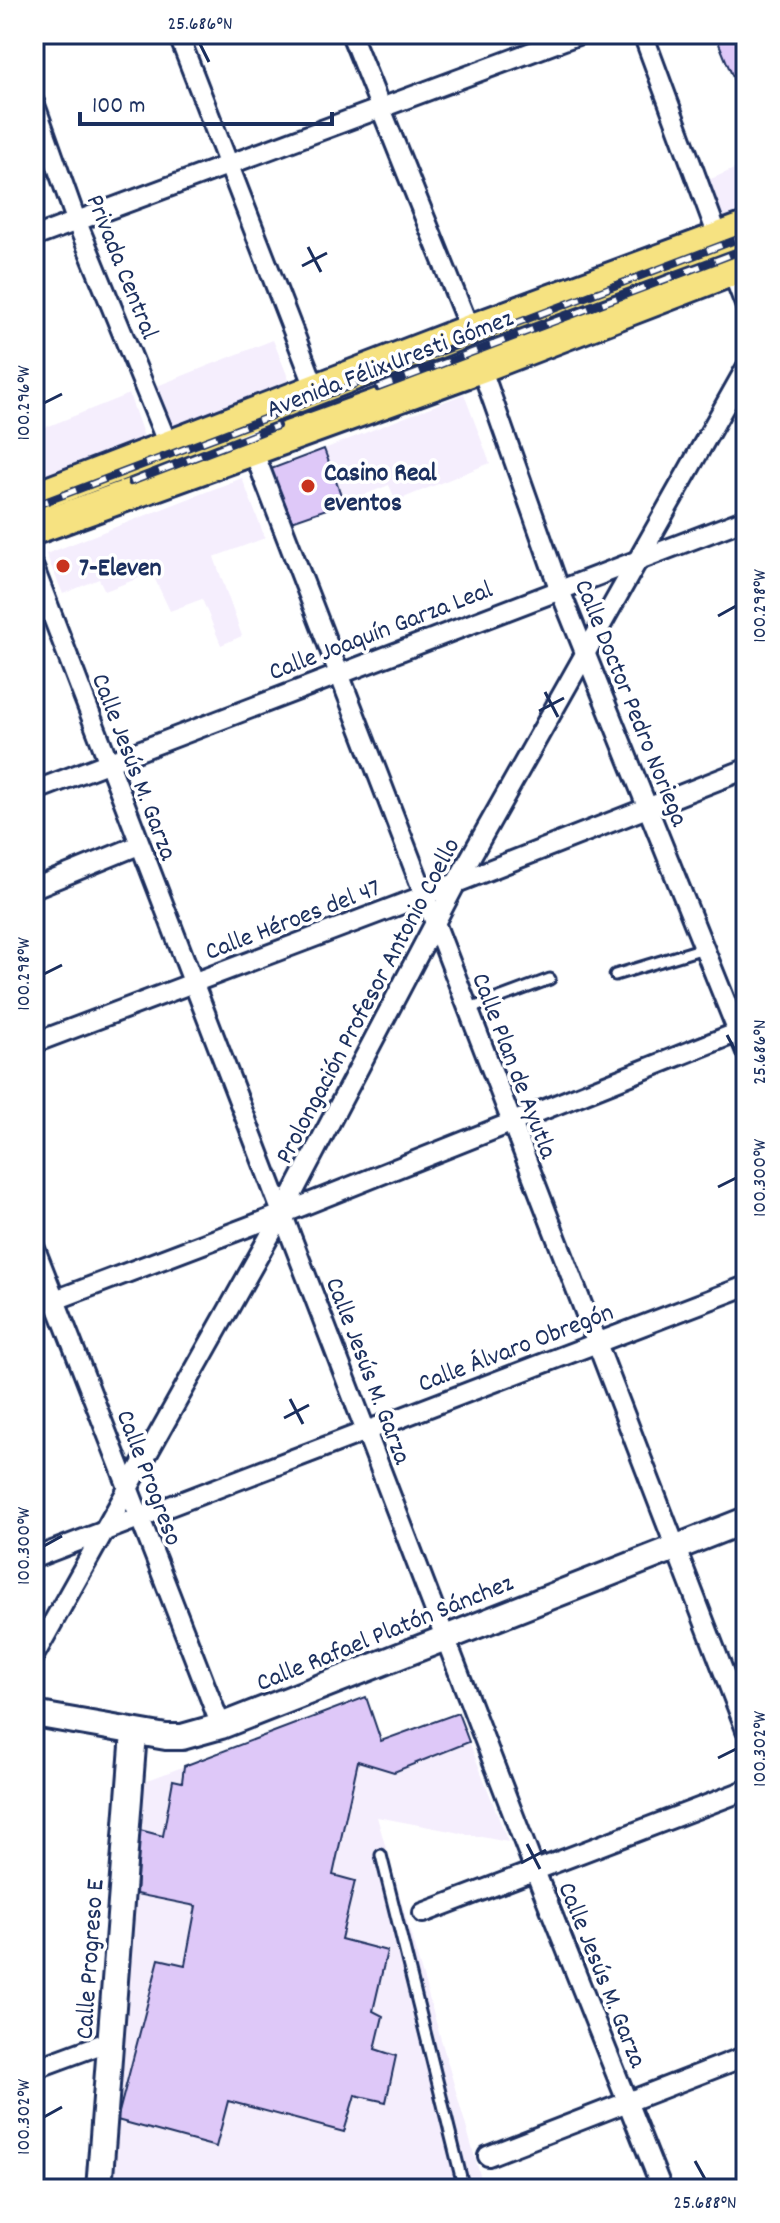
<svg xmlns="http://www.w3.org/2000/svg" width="780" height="2223" font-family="Dekko,sans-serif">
<rect width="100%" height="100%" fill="#fff"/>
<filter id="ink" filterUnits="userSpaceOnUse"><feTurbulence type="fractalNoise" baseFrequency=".0125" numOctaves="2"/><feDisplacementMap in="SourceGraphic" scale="16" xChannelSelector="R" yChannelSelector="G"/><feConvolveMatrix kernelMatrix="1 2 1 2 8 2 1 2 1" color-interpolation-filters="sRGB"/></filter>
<g filter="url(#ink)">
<!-- built -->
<g fill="#f5eefd">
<polygon points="746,164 746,210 722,220 706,181"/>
<polygon points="273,340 291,385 169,432 152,388"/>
<polygon points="129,394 145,440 34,481 34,432"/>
<polygon points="464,394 490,463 396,501 389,485 344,503 324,449"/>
<polygon points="242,478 265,538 214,557 242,636 221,645 202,599 170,611 152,573 105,591 99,579 63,594 46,554"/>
<polygon points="366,1697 382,1741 458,1713 508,1842 377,1817 484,2189 112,2189 143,1782"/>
</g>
<!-- building -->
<g fill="#dec8f8" stroke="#1b2f5e" stroke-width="2">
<polygon points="715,34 746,34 746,109"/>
<polygon points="324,449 344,503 292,521 271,469"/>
<polygon points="366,1697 381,1741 458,1713 469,1742 394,1772 358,1761 333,1875 355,1881 341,1939 387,1951 373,2011 383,2016 375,2049 396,2056 386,2102 355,2095 344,2132 228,2101 216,2147 117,2120 159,1959 185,1965 196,1906 136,1894 140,1830 163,1836 173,1780 182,1782 184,1766"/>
</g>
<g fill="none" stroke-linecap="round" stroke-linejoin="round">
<!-- service casing -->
<g stroke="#1b2f5e" stroke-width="15">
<g id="service">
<polyline points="615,975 704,948"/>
<polyline points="467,1010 550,979"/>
<polyline points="381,1855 464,2189"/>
</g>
</g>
<!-- minor casing -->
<g stroke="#1b2f5e" stroke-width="24">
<g id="minor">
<polyline points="178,34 316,390"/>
<polyline points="351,34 470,330"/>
<polyline points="643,34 719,239"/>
<polyline points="34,102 76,220 169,447"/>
<polyline points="34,237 580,34"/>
<polyline points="732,271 746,307"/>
<polyline points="481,367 559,588 746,1052"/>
<polyline points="241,419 746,1730"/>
<polyline points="34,568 535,1871 662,2189"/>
<polyline points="34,791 746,519"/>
<polyline points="34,888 139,845"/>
<polyline points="34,1043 423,896 746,769"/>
<polyline points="34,1246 221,1726"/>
<polyline points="34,1308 282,1214 746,1029"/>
<polyline points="34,1558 746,1286"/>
<polyline points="34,1656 282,1214 456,883 746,368"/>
<polyline points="423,1913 746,1790"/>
<polyline points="34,2069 110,2041"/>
<polyline points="488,2156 746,2056"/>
</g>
</g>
<!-- tertiary casing -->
<g stroke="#1b2f5e" stroke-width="30">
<g id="tertiary">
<polyline points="34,1714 166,1737 182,1737 221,1726 746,1520"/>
<polyline points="99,2189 134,1733"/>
</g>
</g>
<!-- primary casing -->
<g stroke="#1b2f5e" stroke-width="36">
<g id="primary">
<polyline points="34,498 470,330 746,228"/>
<polyline points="34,529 481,367 746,265"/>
</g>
</g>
<!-- service -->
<use href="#service" stroke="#fff" stroke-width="9"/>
<!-- minor -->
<use href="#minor" stroke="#fff" stroke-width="18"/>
<!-- tertiary -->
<use href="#tertiary" stroke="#fff" stroke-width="24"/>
<!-- primary -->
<use href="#primary" stroke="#f6e281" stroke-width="30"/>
<!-- rail casing -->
<g stroke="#1b2f5e" stroke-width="8">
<g id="rail">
<polyline points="378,388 746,249"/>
<polyline points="131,482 277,426"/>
<polyline points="34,506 746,236"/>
</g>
</g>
<!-- rail -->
<use href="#rail" stroke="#fff" stroke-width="5" stroke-dasharray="15" stroke-linecap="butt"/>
</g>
</g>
<!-- ticks -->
<path fill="none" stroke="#1b2f5e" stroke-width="3" d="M200 44 209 62M308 247 321 272M302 266 327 253M44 403 62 394M718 616 736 606M545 692 558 717M539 711 564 698M44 974 62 965M727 1035 736 1052M718 1187 736 1178M290 1399 303 1424M284 1418 309 1405M44 1546 62 1536M718 1758 736 1749M527 1844 540 1869M521 1863 546 1850M44 2117 62 2107M695 2161 705 2179"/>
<!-- markers -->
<g fill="#c8321e" stroke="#fff" stroke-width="3">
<circle cx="308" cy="486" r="8"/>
<circle cx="63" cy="566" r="8"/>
</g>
<g text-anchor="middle" stroke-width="7" stroke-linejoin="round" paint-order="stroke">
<!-- street labels -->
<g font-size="26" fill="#1b2f5e" stroke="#fff">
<text transform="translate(124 266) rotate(68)" y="9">Privada Central</text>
<text transform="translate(389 362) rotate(-21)" y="9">Avenida Félix Uresti Gómez</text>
<text transform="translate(380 629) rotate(-21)" y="9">Calle Joaquín Garza Leal</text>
<text transform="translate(633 702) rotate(68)" y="9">Calle Doctor Pedro Noriega</text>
<text transform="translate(136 766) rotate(69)" y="9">Calle Jesús M. Garza</text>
<text transform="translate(292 918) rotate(-21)" y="9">Calle Héroes del 47</text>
<text transform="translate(366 1000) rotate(-62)" y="9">Prolongación Profesor Antonio Coello</text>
<text transform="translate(516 1065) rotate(69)" y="9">Calle Plan de Ayutla</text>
<text transform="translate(515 1346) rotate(-21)" y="9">Calle Álvaro Obregón</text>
<text transform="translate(370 1370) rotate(69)" y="9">Calle Jesús M. Garza</text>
<text transform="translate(151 1477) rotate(69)" y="9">Calle Progreso</text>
<text transform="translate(384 1631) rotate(-22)" y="9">Calle Rafael Platón Sánchez</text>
<text transform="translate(88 1959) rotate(-86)" y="9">Calle Progreso E</text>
<text transform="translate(604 1974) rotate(68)" y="9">Calle Jesús M. Garza</text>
</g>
<!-- poi labels -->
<g font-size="26" font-weight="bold" fill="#1b2f5e" stroke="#fff" text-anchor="start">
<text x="324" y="480">Casino Real<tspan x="324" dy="30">eventos</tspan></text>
<text x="79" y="575">7-Eleven</text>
</g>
</g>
<!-- margin -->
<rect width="780" height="2223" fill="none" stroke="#fff" stroke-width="88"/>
<!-- scale -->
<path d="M80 112v12h252v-12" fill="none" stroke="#1b2f5e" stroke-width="4"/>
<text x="92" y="112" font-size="24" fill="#1b2f5e" stroke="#ffffff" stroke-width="6" paint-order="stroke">100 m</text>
<rect x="44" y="44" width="692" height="2135" fill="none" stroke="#1b2f5e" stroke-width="3"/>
<g font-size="20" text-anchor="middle" fill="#1b2f5e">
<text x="200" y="29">25.686°N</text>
<text transform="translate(22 403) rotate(-90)" y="7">100.296°W</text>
<text transform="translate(758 606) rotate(-90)" y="7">100.298°W</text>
<text transform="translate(22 974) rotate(-90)" y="7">100.298°W</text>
<text transform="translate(758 1052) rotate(-90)" y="7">25.686°N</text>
<text transform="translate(758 1178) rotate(-90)" y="7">100.300°W</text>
<text transform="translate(22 1546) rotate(-90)" y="7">100.300°W</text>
<text transform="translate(758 1749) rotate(-90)" y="7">100.302°W</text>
<text transform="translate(22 2117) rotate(-90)" y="7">100.302°W</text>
<text x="705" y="2208">25.688°N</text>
</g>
</svg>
